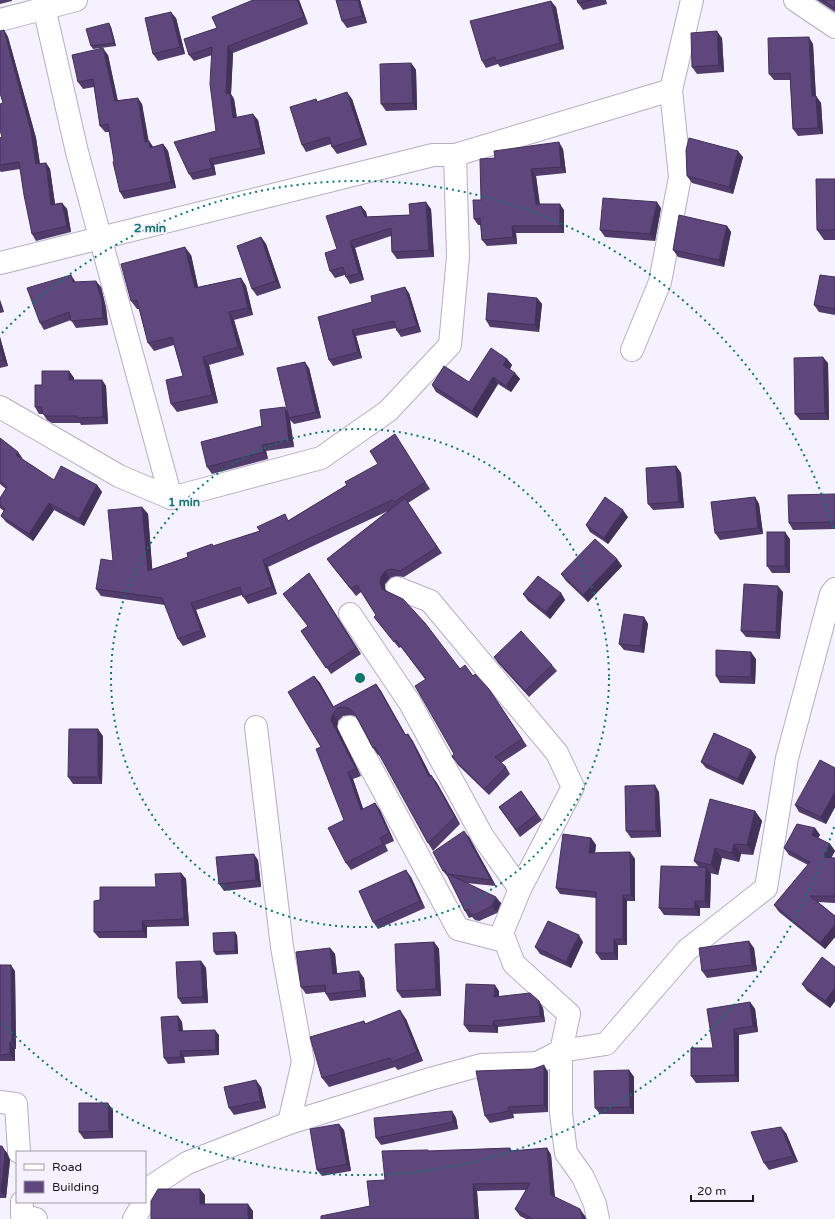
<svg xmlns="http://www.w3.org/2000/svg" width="835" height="1219" font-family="'Varela Round',sans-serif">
<rect width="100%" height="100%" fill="#f6f1fe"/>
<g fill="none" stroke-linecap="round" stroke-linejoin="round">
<!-- minor casing -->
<g stroke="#b6aec3" stroke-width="24">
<g id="minor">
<polyline points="795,0 835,27"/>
<polyline points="44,7 77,152 171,498"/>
<polyline points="0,20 76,0"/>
<polyline points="671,90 692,0"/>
<polyline points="0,263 433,155 455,155 671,90 680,177 660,282 632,350"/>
<polyline points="0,407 119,476 171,498 321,458 388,411 450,345 458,256 455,155"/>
<polyline points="350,614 410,703 483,837 520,889"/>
<polyline points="256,727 282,947 303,1062 289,1123"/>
<polyline points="349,727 458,929 505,941"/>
<polyline points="0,1102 16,1104 19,1152"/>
<polyline points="145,1201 155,1184 187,1163 289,1123 430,1079 481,1065 537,1063 561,1051 569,1014 514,964 502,933 520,889 573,787 557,753 430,601 397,588"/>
<polyline points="22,1202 22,1215 36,1219"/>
<polyline points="134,1219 144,1202"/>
<polyline points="598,1219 595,1204 583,1177 566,1153 561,1113 561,1051 606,1044 687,950 766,888 787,758 831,594 835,589"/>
</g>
</g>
<!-- minor -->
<use href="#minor" stroke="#fff" stroke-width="22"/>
</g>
<!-- wall -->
<g fill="#523c6c">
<polygon points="0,0 12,0 12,1 0,4"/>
<polygon points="253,0 299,0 308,24 233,53 231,94 234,99 237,118 258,120 265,154 214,165 216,175 193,180 189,174 216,131 212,55 194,61 189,55 217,28"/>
<polygon points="336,0 360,0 367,23 347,28 342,21"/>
<polygon points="577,0 606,0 607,4 583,10 578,3"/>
<polygon points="817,0 835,0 835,12"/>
<polygon points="556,7 564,49 500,67 498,64 486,68 482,61"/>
<polygon points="176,18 185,54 158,61 153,54"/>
<polygon points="111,27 116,46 93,49 91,46"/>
<polygon points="4,30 8,37 36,138 40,164 46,163 50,169 55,204 62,203 67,209 71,232 36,241 32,234 20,169 1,172 0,171 0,138 2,137 3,103"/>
<polygon points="722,38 724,72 697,74 692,67"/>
<polygon points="813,44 816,96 821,103 823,134 798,136 793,129 790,80 774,80 769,74"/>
<polygon points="108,55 118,101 142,104 148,141 149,141 153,147 163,144 168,151 176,188 124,199 120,192 109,132 105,132 100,126 94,87 83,89 78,82"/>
<polygon points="411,63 416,70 417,110 386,111 381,104"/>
<polygon points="316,99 318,102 352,99 367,145 337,154 332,147 331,144 306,152 302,145"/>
<polygon points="563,149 566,173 536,176 540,204 564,210 564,233 516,233 517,244 487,246 482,240 481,225 478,225 474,219 481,200 495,158"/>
<polygon points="743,157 733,194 692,183 687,176"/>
<polygon points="835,179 835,240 824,240 817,230"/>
<polygon points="361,206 366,212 367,217 410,215 431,209 434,257 397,259 392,252 391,236 355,248 364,280 350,284 346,277 345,275 335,278 330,271 337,249"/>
<polygon points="661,208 655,241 605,237 600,230"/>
<polygon points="727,226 731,232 724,267 678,257 673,250"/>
<polygon points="261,237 266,244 281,288 257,296 252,289"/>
<polygon points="191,255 198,287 241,278 246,286 253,315 234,320 244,355 209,365 218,403 177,412 171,404 183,376 174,345 154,351 148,343 139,309 137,309 131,301"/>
<polygon points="835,277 835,315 819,312 814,305"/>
<polygon points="75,282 101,287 106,308 108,325 76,328 71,320 44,330 40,323"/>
<polygon points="409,293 421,332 401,337 397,331 396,328 356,336 362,358 333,366 329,360 318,317"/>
<polygon points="537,298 542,304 539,332 490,327 486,320"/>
<polygon points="0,300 4,312 0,313"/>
<polygon points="0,337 8,366 0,368"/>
<polygon points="507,359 512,365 510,369 515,373 520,379 511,392 498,384 477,418 436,392 432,385 469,382"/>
<polygon points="828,363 829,420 800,420 795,414"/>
<polygon points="309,368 321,418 294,424 290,420 294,447 266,451 268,459 212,474 207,467 262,426 287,411"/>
<polygon points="69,371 74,378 74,380 102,380 106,386 108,424 81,425 80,423 52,423 47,420 43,414 39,414 35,407 42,385"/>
<polygon points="0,438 18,452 22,459 54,480 97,485 102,492 84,526 54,510 33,541 6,522 1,516 4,511 0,508 0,498 6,489 0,484"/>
<polygon points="400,442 430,489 408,503 442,553 404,577 396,576 390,578 385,584 385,589 460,669 473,676 489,689 527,746 501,763 506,767 510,774 489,795 458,765 452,756 454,754 425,679 401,647 399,648 379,623 374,617 376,615 361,592 356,596 332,566 327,559 388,511 268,567 277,594 248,604 242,595 196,610 206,637 183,646 178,639 165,605 101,596 96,589 113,561 142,507 148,514 152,569 188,557 214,546 260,531 289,520 347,485 378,464"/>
<polygon points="676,466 681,473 684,508 653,510 648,504"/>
<polygon points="835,494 835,529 793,530 789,523"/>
<polygon points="755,497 759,504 763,534 720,540 715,533"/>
<polygon points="628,517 608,544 590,532 586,525"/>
<polygon points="790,539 790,573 772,573 767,566"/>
<polygon points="617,559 622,566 588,602 566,581 561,574"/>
<polygon points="314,580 361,654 331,674 301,631 308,626 283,594"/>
<polygon points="783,592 780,639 746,637 741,631"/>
<polygon points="561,593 565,600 550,619 528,601 523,594"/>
<polygon points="644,617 648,624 644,653 624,650 619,644"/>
<polygon points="494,657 552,665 557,671 529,697 498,663"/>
<polygon points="756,659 755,684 720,683 716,676"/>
<polygon points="314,676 320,683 334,707 376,684 381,691 406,735 408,734 413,741 418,751 431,776 431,775 437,783 460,824 433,851 428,843 380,755 378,755 373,748 357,718 355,716 350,715 343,716 338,721 337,727 361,776 353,779 363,809 375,803 380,810 394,841 385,845 388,851 351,870 346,863 344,820 321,747"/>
<polygon points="103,736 102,784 73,784 68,777"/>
<polygon points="751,750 756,757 743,785 706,768 701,762"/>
<polygon points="835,768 835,807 826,824 799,812 795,805"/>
<polygon points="521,791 542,820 520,837 499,807"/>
<polygon points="659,792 661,837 631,838 626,831"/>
<polygon points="755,811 762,821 753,855 741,854 739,862 722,858 718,875 710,873 711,874 710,908 700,908 700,916 664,915 659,908 699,867 694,861"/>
<polygon points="815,828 820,835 818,838 830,844 835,851 831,858 835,858 835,903 818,902 835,916 835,937 825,949 779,912 774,905 808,865 789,855 784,848"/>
<polygon points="469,837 496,886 466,883 501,903 497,913 479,921 475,920 472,917 469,918 465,911 448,877 443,871"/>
<polygon points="591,838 596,845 595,853 630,852 635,859 635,901 627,901 627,945 618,945 618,960 601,960 596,953 596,898 560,894 556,888"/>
<polygon points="258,860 261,887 224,891 219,884"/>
<polygon points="181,873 186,879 189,926 147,927 147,938 99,938 94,932 100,900 156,887"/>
<polygon points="411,877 425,908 378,929 373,922"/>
<polygon points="237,935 238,954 216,955 214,952"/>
<polygon points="434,942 439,949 441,996 402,998 397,991"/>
<polygon points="583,942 571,968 540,954 535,947"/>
<polygon points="330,948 335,954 337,974 364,978 366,997 330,1001 326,994 325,992 306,994 301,987"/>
<polygon points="754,948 757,971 707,978 702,971"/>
<polygon points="201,961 206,968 208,1003 182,1004 178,998"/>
<polygon points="0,965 15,971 16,1049 15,1049 15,1061 0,1061"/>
<polygon points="835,967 835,1001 830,1008 807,991 802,984"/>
<polygon points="499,991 499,996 539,1001 543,1008 545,1022 498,1027 498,1033 469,1032 464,1025"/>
<polygon points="750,1002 755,1009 758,1032 739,1035 739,1082 696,1083 691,1076 713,1048"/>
<polygon points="178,1016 182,1022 183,1031 219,1035 219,1055 184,1057 185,1063 168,1064 164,1058"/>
<polygon points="406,1019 423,1061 398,1070 395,1067 329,1087 322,1078 364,1021 366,1024"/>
<polygon points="629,1070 634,1077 634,1114 600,1114 595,1108"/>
<polygon points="548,1072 548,1112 513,1114 514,1118 490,1123 485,1116"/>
<polygon points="261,1087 266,1108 234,1115 229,1108"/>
<polygon points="113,1110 113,1138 84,1139 79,1132"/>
<polygon points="452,1111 456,1118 458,1129 381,1145 376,1138"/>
<polygon points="344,1130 351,1171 322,1176 317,1170"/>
<polygon points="786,1133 798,1162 769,1170 764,1163"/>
<polygon points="0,1146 7,1153 10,1160 6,1198 0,1198"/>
<polygon points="510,1148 512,1151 547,1148 551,1155 555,1197 585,1216 586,1219 526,1219 520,1216 515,1209 526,1190 477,1191 479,1219 321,1219 370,1206 385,1180 428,1150 429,1151"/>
</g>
<!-- shaded-wall -->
<g fill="#423158">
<polygon points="297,0 299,0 308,24 304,17"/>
<polygon points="358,0 360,0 367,23 362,16"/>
<polygon points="551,1 556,7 564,49 560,43"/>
<polygon points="171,12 176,18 185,54 180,47"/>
<polygon points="109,23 111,27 116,46 114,43"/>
<polygon points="4,30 8,37 36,138 41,171 36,164"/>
<polygon points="717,31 722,38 724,72 719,65"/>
<polygon points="809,37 813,44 816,103 812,96"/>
<polygon points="228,46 233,53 231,94 234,99 238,125 233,118 226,94"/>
<polygon points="103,48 108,55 119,108 115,101"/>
<polygon points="411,63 416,70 417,110 413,103"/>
<polygon points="347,92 352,99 367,145 362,138"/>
<polygon points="816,96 821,103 823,134 818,128"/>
<polygon points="138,98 142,104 150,148 145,142"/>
<polygon points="253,114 258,120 265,154 261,148"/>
<polygon points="149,141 154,148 150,148"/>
<polygon points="559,142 563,149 566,173 561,167"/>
<polygon points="163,144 168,151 176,188 171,182"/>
<polygon points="738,151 743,157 733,194 729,187"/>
<polygon points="209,159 214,165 216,175 212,168"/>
<polygon points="46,163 50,169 56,211 51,205"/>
<polygon points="531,169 536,176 540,210 536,204"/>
<polygon points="426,202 431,209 434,257 429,250"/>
<polygon points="657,202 661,208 655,241 650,234"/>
<polygon points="62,203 67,209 71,232 67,226"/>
<polygon points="560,204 564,210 564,233 560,226"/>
<polygon points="361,206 366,212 369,224 365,217"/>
<polygon points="512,226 516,233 517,244 513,237"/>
<polygon points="727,226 731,232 724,267 719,260"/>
<polygon points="261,237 266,244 281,288 276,281"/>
<polygon points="350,241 355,248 364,280 359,273"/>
<polygon points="185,247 191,255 200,296 195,288"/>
<polygon points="71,275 75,281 77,289 73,282"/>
<polygon points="241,278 246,286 253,315 248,308"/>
<polygon points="96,281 101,287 106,308 108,325 103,318"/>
<polygon points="405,287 409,293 421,332 417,326"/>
<polygon points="537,298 542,304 539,332 535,325"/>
<polygon points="0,300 4,312 0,307"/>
<polygon points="229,312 234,320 244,355 238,347"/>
<polygon points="352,330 356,336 362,358 358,352"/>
<polygon points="0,337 8,366 3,360 0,348"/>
<polygon points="203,357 209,365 218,403 212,395"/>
<polygon points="823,357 828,363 829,420 825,413"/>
<polygon points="507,359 512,365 508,372 503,365"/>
<polygon points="305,362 309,368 321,418 316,412"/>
<polygon points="69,371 74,378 74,387 69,380"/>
<polygon points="515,373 520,379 511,392 506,386"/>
<polygon points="493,377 498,384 477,418 472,411"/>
<polygon points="102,380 106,386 108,424 103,417"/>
<polygon points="285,407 289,414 289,418 290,420 294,447 289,440"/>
<polygon points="262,445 266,451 268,459 264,452"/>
<polygon points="18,452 23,459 16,455"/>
<polygon points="676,466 681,473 684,508 679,502"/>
<polygon points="97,485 102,492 84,526 79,519"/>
<polygon points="755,497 759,504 763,534 758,528"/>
<polygon points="49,503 54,510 33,541 29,534"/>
<polygon points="142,507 148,514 153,578 148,571"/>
<polygon points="623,510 628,517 608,544 604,538"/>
<polygon points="785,532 790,539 790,573 785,566"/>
<polygon points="617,559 622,566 588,602 583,595"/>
<polygon points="263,560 268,567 277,594 272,587"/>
<polygon points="385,571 390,578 385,584 385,589 387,595 382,589 380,583 381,577"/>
<polygon points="309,573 314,580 361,654 356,648"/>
<polygon points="778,586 783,592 780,639 776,632"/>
<polygon points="561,593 565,600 550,619 546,612"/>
<polygon points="191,603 196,610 206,637 201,630"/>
<polygon points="644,617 648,624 644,653 640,646"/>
<polygon points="751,652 756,659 755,684 751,677"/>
<polygon points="314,676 320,683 336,711"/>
<polygon points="376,684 381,691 410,743 405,735"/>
<polygon points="333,713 338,721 337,727 361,776 356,769 331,720"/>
<polygon points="98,729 103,736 102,784 98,777"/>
<polygon points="408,734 418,751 435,785 429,777"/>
<polygon points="751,750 756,757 743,785 738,779"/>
<polygon points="348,772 353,779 366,817 361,810"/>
<polygon points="431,775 437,783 460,824 455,817"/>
<polygon points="655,785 659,792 661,837 656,831"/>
<polygon points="835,792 835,807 826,824 821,817"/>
<polygon points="375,803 380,810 394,841 389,833"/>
<polygon points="755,811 762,821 753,855 747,845"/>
<polygon points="815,828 820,835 816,841 812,835"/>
<polygon points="464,831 469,837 496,886 491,880"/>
<polygon points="380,838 385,845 388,851 383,844"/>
<polygon points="591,838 596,845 594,859 589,853"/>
<polygon points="734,844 741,854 739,862 732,853"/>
<polygon points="830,844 835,851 828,864 823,857"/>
<polygon points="715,848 722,858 718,875 711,865"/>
<polygon points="630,852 635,859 635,901 631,895"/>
<polygon points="254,854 258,860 261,887 256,880"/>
<polygon points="706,867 711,874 710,908 705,901"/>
<polygon points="406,870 411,877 425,908 420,901"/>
<polygon points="181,873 186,879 189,926 184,919"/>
<polygon points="623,895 627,901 627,945 623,939"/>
<polygon points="496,897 501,903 497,913 492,906"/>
<polygon points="695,901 700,908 700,916 695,909"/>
<polygon points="142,921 147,927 147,938 143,931"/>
<polygon points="835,925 835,937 825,949 820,943"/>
<polygon points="235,932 237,935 238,954 235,951"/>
<polygon points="579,935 583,942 571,968 566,962"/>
<polygon points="614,939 618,945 618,960 614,953"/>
<polygon points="749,941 754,948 757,971 752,965"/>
<polygon points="434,942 439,949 441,996 436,989"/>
<polygon points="330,948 335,954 338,981 333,974"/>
<polygon points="201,961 206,968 208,1003 203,997"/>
<polygon points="11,965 15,971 16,1049 12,1042"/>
<polygon points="359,971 364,978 366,997 361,990"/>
<polygon points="495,985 499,991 499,1003 494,997"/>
<polygon points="835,988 835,1001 830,1008 825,1001"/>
<polygon points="539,1001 543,1008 545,1022 540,1016"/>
<polygon points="750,1002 755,1009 758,1032 753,1026"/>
<polygon points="400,1010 406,1019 423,1061 417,1052"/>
<polygon points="178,1016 182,1022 183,1037 179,1031"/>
<polygon points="493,1021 498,1027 498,1033 493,1026"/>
<polygon points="734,1029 739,1035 739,1082 735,1075"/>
<polygon points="215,1030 219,1035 219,1055 216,1050"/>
<polygon points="10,1042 15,1049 15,1061 10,1054"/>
<polygon points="180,1051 184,1057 185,1063 181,1057"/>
<polygon points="544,1065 548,1072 548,1112 544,1105"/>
<polygon points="629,1070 634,1077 634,1114 630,1107"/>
<polygon points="256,1080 261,1087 266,1108 261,1101"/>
<polygon points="108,1103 113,1110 113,1138 109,1131"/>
<polygon points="508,1107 513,1114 514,1118 509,1111"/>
<polygon points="452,1111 456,1118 458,1129 453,1122"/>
<polygon points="339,1124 344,1130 351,1171 347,1164"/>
<polygon points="781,1127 786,1133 798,1162 793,1156"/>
<polygon points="2,1146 7,1153 10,1160 6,1198 1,1192"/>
<polygon points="547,1148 551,1155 555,1201 551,1195"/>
<polygon points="473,1184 477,1191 479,1219 475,1219"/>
<polygon points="200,1189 205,1195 205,1211 200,1204"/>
<polygon points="248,1204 253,1211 253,1219 248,1219"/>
<polygon points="580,1209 585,1216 586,1219 583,1219"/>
</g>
<!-- building -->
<g fill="#5f467d" stroke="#423158">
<polygon points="253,0 297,0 304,17 228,46 226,94 230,93 233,118 253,114 261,148 209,159 212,168 189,174 174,142 216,131 210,84 212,47 189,55 184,39 217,28 212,17"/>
<polygon points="336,0 358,0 362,16 342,21"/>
<polygon points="577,0 592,0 578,3"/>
<polygon points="823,0 835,0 835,8"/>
<polygon points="551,1 560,43 496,61 495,57 482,61 470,21"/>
<polygon points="171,12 180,47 153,54 145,18"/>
<polygon points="109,23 114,43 91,46 86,29"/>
<polygon points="4,30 31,131 36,164 46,163 51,205 62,203 67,226 32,234 24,195 19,162 0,165 0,138 2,137 0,130 0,104 3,103 0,93 0,31"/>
<polygon points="717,31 719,65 692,67 691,33"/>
<polygon points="809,37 812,96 816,96 818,128 793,129 790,73 769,74 768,38"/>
<polygon points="103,48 115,101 138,98 145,142 149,141 150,148 163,144 171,182 120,192 113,162 114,161 108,124 100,126 93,79 78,82 72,55"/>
<polygon points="411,63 413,103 381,104 380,64"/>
<polygon points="347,92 362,138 332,147 329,137 302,145 290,107 316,99 317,102"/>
<polygon points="689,138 738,151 729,187 687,176 686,150"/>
<polygon points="559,142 561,167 531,169 536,204 560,204 560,226 512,226 513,237 482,240 480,218 474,219 473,200 481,200 480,159 495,158 494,151"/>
<polygon points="816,179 835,179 835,230 817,230"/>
<polygon points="603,198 657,202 650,234 600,230"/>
<polygon points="426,202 429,250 392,252 391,228 350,241 359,273 346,277 343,267 330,271 325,253 337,249 326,216 361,206 365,217 410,215 409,204"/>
<polygon points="679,215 727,226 719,260 673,250"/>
<polygon points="261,237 276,281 252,289 237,246"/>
<polygon points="185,247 195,288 241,278 248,308 229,312 238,347 203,357 212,395 171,404 166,380 183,376 172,337 148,343 137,300 131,301 121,264"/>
<polygon points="71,275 73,282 96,281 102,301 103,318 71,321 69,312 40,323 27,288"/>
<polygon points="820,275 835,277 835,309 814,305"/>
<polygon points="405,287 417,326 397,331 394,321 352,330 358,352 329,360 318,317 372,302 371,296"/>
<polygon points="488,293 537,298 535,325 486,320"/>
<polygon points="0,348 3,360 0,361"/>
<polygon points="491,348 507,359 503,365 515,373 506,386 493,377 472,411 432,385 444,366 469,382"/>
<polygon points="823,357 825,413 795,414 794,358"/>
<polygon points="305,362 316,412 289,418 277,368"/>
<polygon points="42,371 69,371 69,380 102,380 103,417 77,418 77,416 47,416 42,413 42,407 35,407 35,385 42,385"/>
<polygon points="285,407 289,440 262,445 264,452 207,467 201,442 262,426 260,410"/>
<polygon points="395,434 425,482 394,502 392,500 263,560 272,587 243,597 240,587 191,603 201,630 178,639 162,598 96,589 101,559 113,561 108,510 142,507 148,571 188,557 187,553 212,544 213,546 260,531 257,527 285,514 288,521 347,485 345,482 378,464 370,451"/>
<polygon points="0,438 18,452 16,455 54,480 61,466 97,485 79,519 49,503 29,534 1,516 5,509 0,505 0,498 7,487 0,481"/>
<polygon points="676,466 679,502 648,504 646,468"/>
<polygon points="835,494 835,522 789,523 788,495"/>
<polygon points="605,497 623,510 604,538 586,525"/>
<polygon points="755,497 758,528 715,533 711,502"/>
<polygon points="405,498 437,547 400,571 391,569 385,571 381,577 380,583 382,589 403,599 425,623 460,669 465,665 473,676 475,674 489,689 522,739 495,757 506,767 484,789 453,758 452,756 454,754 415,686 426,679 396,640 394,642 374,617 376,615 357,585 351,589 327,559"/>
<rect x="767" y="532" width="18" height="34"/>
<polygon points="595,539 617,559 583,595 561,574"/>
<polygon points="309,573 356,648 326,668 301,631 308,626 283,594"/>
<polygon points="538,576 561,593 546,612 523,594"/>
<polygon points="744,584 778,586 776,632 741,631"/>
<polygon points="624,614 644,617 640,646 619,644"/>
<polygon points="521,631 552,665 525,691 494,657"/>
<polygon points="716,650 751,652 751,677 716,676"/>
<polygon points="314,676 333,707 376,684 405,735 408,734 413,743 429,777 431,775 455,817 428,843 375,747 373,748 355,714 350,709 345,707 338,708 333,713 331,720 356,769 348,772 361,810 375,803 389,833 380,838 383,844 346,863 328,828 344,820 316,749 321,747 288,692"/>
<polygon points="69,729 98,729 98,777 68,777"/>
<polygon points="714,733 751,750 738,779 701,762"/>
<polygon points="820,760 835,768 835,792 821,817 795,805"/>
<polygon points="655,785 656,831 626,831 625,786"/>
<polygon points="521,791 537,814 516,830 499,807"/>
<polygon points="710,799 755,811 747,845 734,844 732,853 715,848 711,865 694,861"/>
<polygon points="797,824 815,828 812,835 830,844 823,857 835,858 835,896 810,896 835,916 835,925 820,943 774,905 810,862 784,848"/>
<polygon points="464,831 491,880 448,874 496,897 492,906 474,915 470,914 468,909 465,911 445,870 443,871 433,852"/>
<polygon points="563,834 591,838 589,853 630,852 631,895 623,895 623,939 614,939 614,953 596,953 596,892 556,888"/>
<polygon points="254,854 256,880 219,884 216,857"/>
<polygon points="661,866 706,867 705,901 695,901 695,909 659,908"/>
<polygon points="406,870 420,901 373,922 359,891"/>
<polygon points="181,873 184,919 142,921 143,931 94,932 94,901 100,900 100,887 156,887 155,874"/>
<polygon points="548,921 579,935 566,962 535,947"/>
<polygon points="235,932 235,951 214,952 213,933"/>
<polygon points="749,941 752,965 702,971 699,948"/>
<polygon points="434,942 436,989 397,991 395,944"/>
<polygon points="330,948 333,974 359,971 361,990 326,994 325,985 301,987 296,952"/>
<polygon points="822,957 835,967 835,988 825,1001 802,984"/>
<polygon points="201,961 203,997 178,998 176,962"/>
<polygon points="0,965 11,965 12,1042 10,1042 10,1054 0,1055"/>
<polygon points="466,984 495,985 494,997 530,993 539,1001 540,1016 493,1021 493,1026 464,1025"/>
<polygon points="750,1002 753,1026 734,1029 735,1075 691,1076 691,1048 713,1048 707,1009"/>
<polygon points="400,1010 417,1052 392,1062 390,1058 322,1078 310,1037 364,1021 365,1024"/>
<polygon points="178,1016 179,1031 215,1030 216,1050 180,1051 181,1057 164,1058 161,1017"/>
<polygon points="544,1065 544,1105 508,1107 509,1111 485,1116 476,1071 533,1069"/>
<polygon points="629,1070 630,1107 595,1108 594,1071"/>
<polygon points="256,1080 261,1101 229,1108 224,1087"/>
<polygon points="79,1103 108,1103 109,1131 79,1132"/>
<polygon points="452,1111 453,1122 376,1138 374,1118"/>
<polygon points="339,1124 347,1164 317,1170 310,1129"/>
<polygon points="781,1127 793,1156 764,1163 751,1132"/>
<polygon points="0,1146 2,1146 5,1153 1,1192 0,1192"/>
<polygon points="510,1148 510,1151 547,1148 551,1195 580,1209 583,1219 533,1219 515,1209 530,1183 473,1184 475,1219 321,1219 321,1216 370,1206 367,1181 385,1180 382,1151 428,1150 428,1151"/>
<polygon points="158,1189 200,1189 200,1204 248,1204 248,1219 151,1219 151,1201"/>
</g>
<!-- distance rings -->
<g fill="none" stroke="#0f766e" stroke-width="2" stroke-dasharray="2 4">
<circle cx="360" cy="678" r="249"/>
<path d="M834 827A497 497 0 0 1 2 1023M2 333A497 497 0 0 1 834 529"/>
</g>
<circle cx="360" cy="678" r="6" fill="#0f766e" stroke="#f6f1fe" stroke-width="2"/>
<g font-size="12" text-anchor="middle" font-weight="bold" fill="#0f766e" stroke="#f6f1fe" stroke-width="4" stroke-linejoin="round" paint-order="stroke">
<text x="150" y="232">2 min</text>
<text x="184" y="506">1 min</text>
</g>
<!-- legend -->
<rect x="16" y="1151" width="130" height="52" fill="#f6f1fe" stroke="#9f9ba6"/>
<rect x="24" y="1164" width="20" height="6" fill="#ffffff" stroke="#9f9ba6"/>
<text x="52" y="1171" font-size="12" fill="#1c1921">Road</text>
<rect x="24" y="1181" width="20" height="12" fill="#5f467d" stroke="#9f9ba6"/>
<text x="52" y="1191" font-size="12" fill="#1c1921">Building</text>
<!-- scale -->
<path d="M691 1195v6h62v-6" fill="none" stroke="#1c1921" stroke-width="2"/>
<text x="697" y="1195" font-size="12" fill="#1c1921" stroke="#f6f1fe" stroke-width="3" paint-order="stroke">20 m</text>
</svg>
